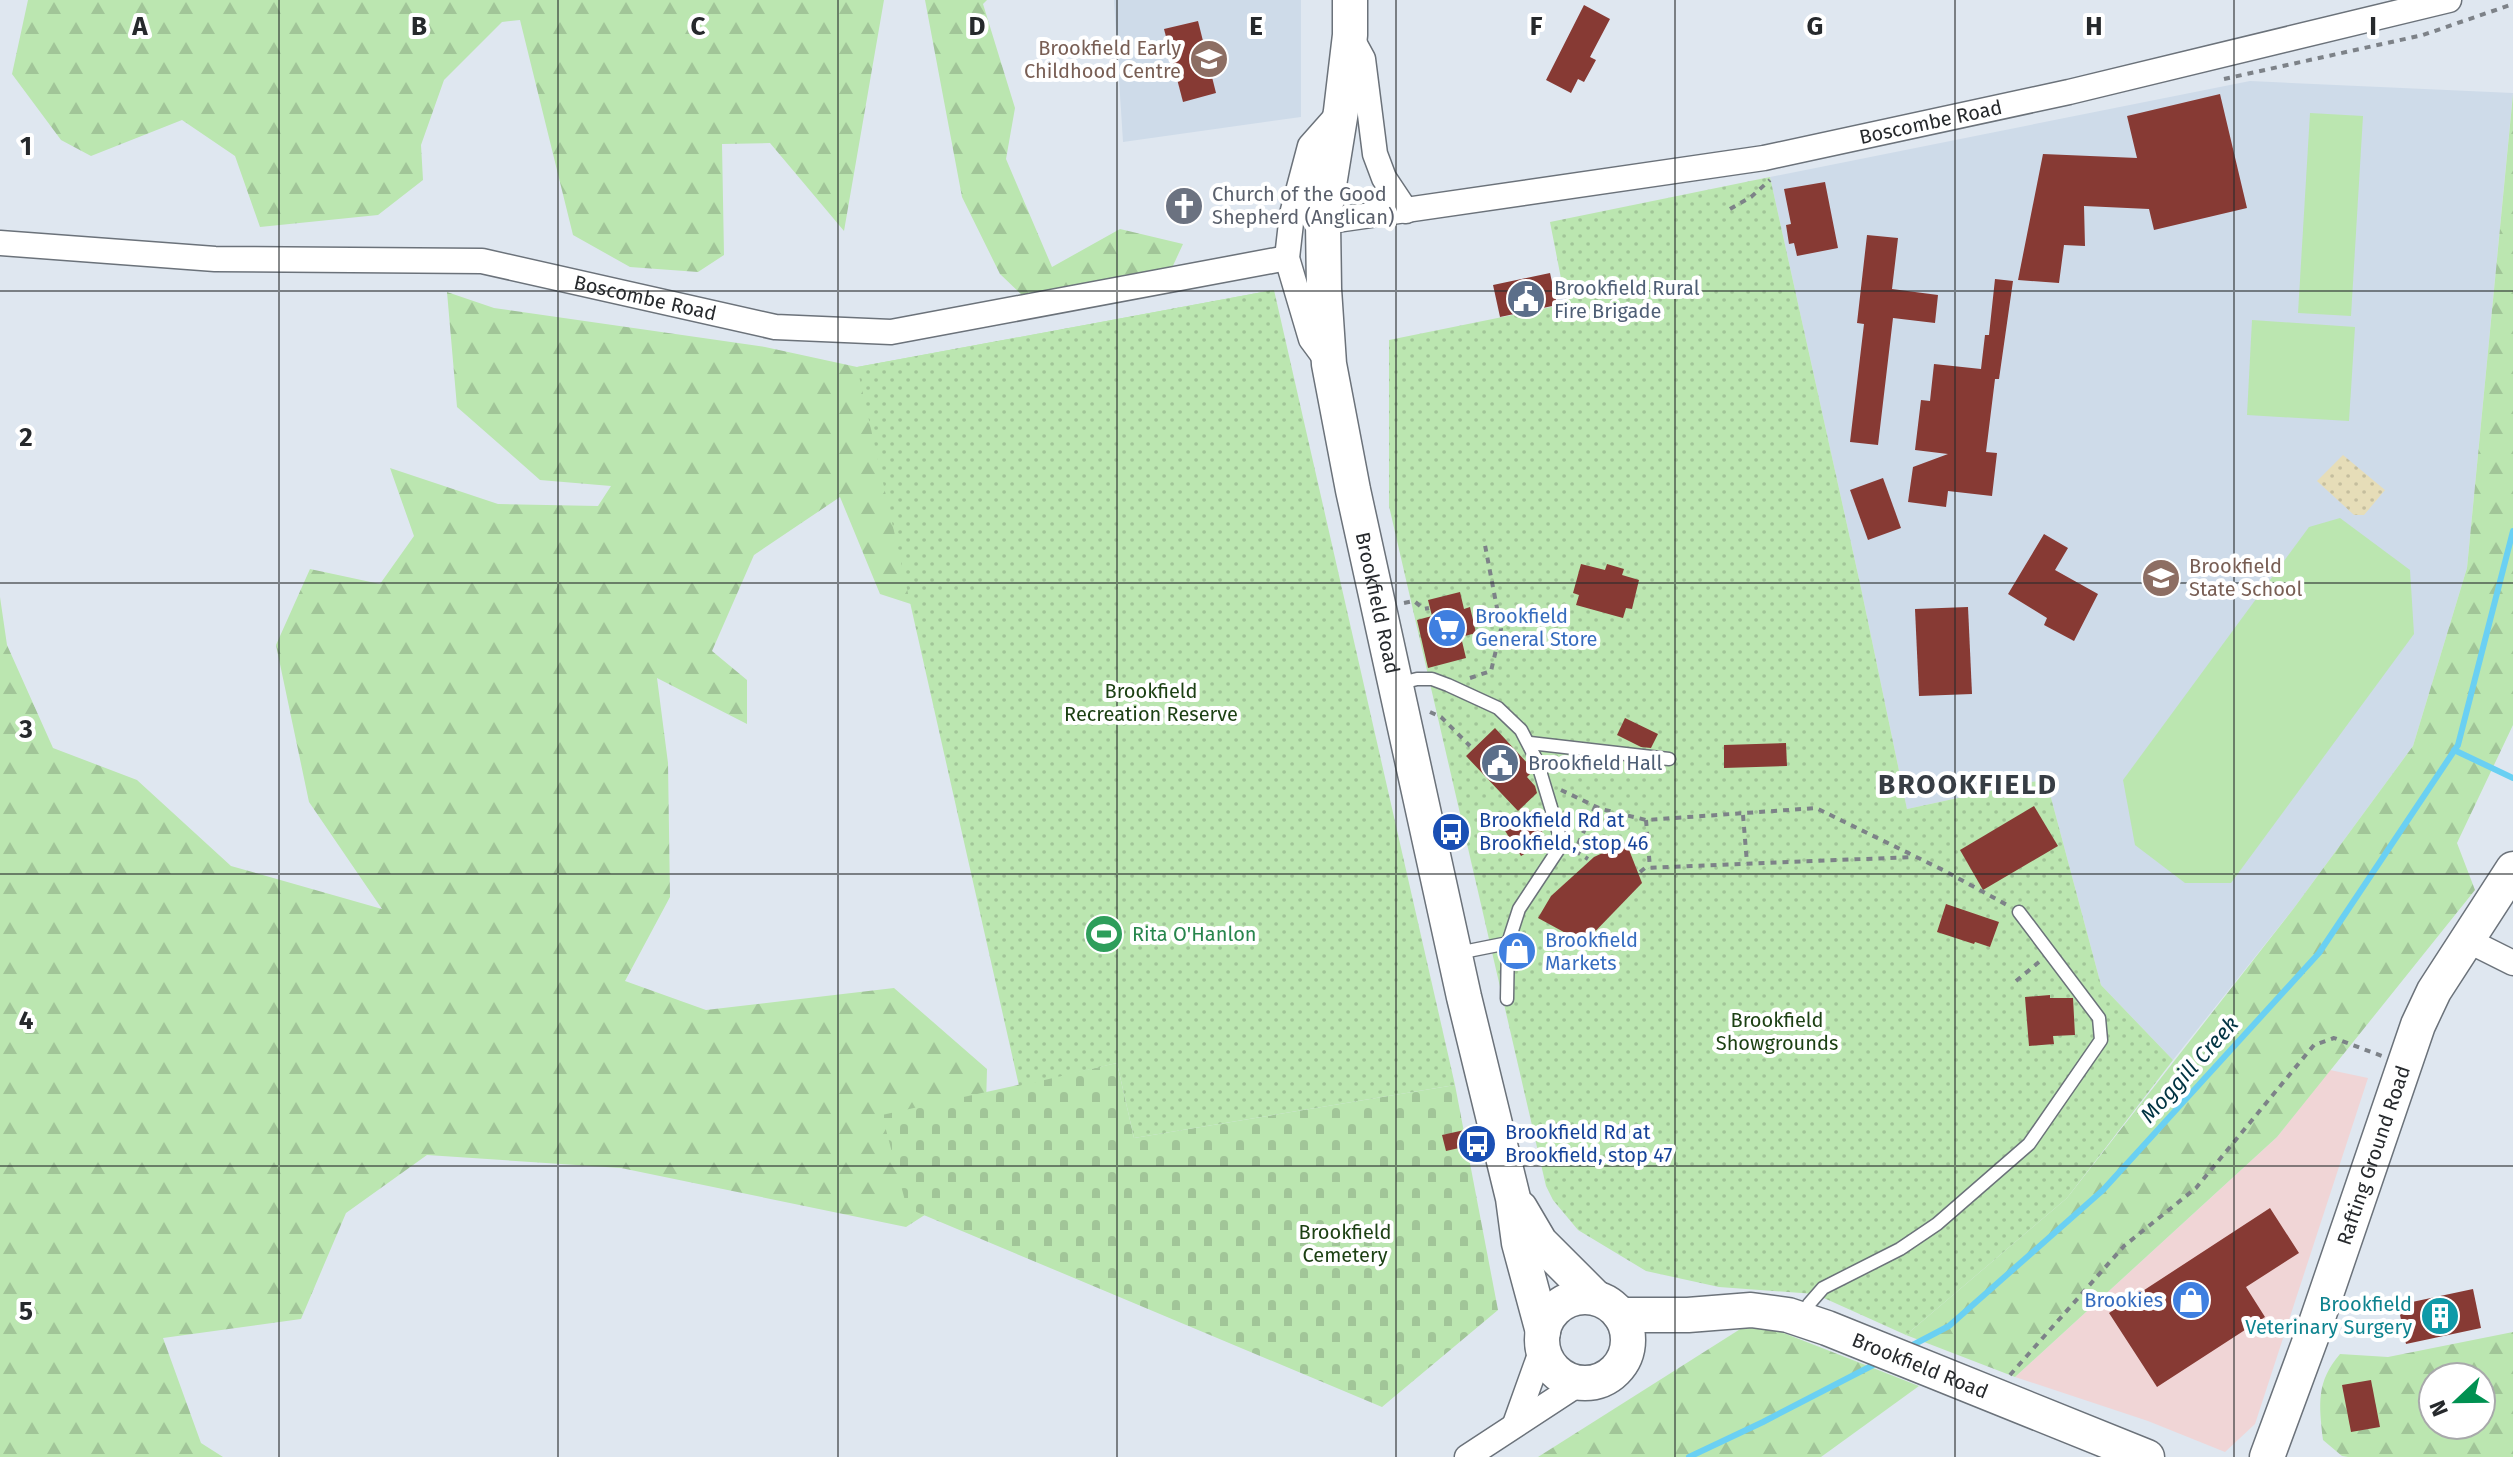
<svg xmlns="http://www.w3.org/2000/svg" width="2513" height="1457" font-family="'Fira Sans',sans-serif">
<defs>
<pattern id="forest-firs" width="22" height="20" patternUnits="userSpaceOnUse" patternTransform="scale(2)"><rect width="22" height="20" fill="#bbe6b0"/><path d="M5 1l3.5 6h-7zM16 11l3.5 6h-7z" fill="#a1c598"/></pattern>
<pattern id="sand-dots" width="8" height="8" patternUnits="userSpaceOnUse" patternTransform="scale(2)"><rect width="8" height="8" fill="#e6ddb8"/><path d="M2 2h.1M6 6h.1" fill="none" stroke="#c5be9e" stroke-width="1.8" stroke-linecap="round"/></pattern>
<pattern id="cemetery-stones" width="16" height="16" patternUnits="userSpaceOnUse" patternTransform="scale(2)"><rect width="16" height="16" fill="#bbe6b0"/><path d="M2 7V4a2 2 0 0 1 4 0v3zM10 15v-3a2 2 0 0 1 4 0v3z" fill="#a1c598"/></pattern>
<pattern id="park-dots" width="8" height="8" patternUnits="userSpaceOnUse" patternTransform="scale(2)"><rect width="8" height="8" fill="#bbe6b0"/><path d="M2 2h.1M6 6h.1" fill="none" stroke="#a1c598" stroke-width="1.8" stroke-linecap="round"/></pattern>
</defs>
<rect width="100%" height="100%" fill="#dfe7f0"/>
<!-- commercial -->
<polygon fill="#f0d5d6" points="2330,1070 2368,1078 2255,1424 2225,1452 2148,1421 2015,1377 2277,1137"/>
<!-- built -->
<g fill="#cedbe9">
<polygon points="1114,0 1301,0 1301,117 1123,142"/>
<polygon points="2250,81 2513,93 2467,568 2413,746 2294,908 2173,1060 2101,985 2046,779 1907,809 1861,588 1770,177"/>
</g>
<!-- green -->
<g fill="#bbe6b0">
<polygon points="2310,113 2363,116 2351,316 2298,313"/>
<polygon points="2252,320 2355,327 2349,421 2247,415"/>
<polygon points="2340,518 2410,570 2414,634 2231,883 2185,883 2135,845 2123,780 2309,527"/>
</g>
<!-- forest -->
<g fill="url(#forest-firs)" fill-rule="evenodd">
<polygon points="28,0 884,0 844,231 770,143 722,144 724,255 698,272 630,267 573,235 520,20 502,22 444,80 421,145 423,180 378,215 260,227 235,156 182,120 91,156 61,140 12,74"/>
<polygon points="925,0 987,0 983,4 1015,108 1006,159 1052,267 1120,229 1183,244 1171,270 1024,297 1000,274 962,197"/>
<polygon points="2513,94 2513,725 2457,843 2475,890 2277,1137 2015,1377 1906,1335 2067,1198 2294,908 2413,746 2467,568"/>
<polygon points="1274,290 994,631 880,594 840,497 754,555 712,651 747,680 747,724 657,678 668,763 670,897 625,981 706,1010 894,988 987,1069 984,1177 906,1227 621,1168 427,1155 346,1213 301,1319 163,1338 201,1443 223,1457 0,1457 0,597 7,645 53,748 137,780 231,866 382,909 309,802 276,645 310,569 380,584 414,536 390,468 498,504 598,506 611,486 540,480 457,407 447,292 494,308 765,347 857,367"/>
<polygon points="1753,1321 1919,1386 1821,1457 1538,1457"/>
<path d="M2513 1332V1457H2348L2342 1456 2323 1440C2319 1404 2316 1382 2340 1354L2388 1357ZM2433 1377H2481V1425H2433Z"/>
</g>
<!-- sand -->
<polygon fill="url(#sand-dots)" points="2343,455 2385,490 2364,515 2354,515 2317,481"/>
<!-- cemetery -->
<polygon fill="url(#cemetery-stones)" points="1117,1063 1134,1138 1455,1085 1498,1310 1382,1407 907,1208 882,1115"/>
<!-- park -->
<g fill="url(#park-dots)">
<polygon points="1770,177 1861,588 1907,809 2046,779 2101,985 2173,1060 2067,1198 1906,1335 1815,1294 1719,1287 1646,1271 1578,1230 1553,1200 1546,1186 1389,506 1389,340 1566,304 1550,222"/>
<polygon points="1274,290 1455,1085 1134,1138 1117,1063 1019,1086 857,367"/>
</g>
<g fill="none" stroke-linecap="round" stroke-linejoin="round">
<!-- stream -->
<g stroke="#6ad0f3" stroke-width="6">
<polyline points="2454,750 2513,778"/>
<polyline points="1907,1348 1949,1326 2103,1190 2319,953 2458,745 2513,531"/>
<polyline points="1689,1457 1763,1422 1879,1362"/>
</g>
</g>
<!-- building -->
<g fill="#873a34">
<polygon points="1584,5 1610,19 1590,57 1596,60 1584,82 1578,79 1571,93 1546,80"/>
<polygon points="1198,21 1216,93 1183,102 1164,29"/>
<polygon points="2220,94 2247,208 2154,230 2149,209 2084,206 2085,246 2064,245 2059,283 2018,280 2043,154 2137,158 2127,116"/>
<polygon points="1825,182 1838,248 1797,256 1794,243 1789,244 1786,225 1791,224 1784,189"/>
<polygon points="1191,187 1198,220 1177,224 1170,191"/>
<polygon points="1867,235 1898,238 1892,289 1938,295 1935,323 1893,318 1878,445 1850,442 1864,324 1857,323"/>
<polygon points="1550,273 1557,305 1500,317 1493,285"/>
<polygon points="1995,279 2013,281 1999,379 1995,379 1986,452 1997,453 1992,496 1948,491 1946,507 1908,502 1913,467 1948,454 1915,450 1921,400 1930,401 1934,364 1981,369 1985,335 1989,335"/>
<polygon points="1883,478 1901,528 1868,540 1850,490"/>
<polygon points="2044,534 2068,548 2055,570 2098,594 2074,641 2044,625 2047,618 2008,594"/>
<polygon points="1581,564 1605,570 1607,564 1624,569 1622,575 1639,580 1632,609 1626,608 1623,618 1576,605 1579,595 1573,593"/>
<polygon points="1460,592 1464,609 1470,607 1476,633 1461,637 1466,658 1428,668 1417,620 1432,616 1428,600"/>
<polygon points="1968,607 1972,694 1919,696 1915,609"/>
<polygon points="1625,718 1658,734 1651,748 1641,747 1617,735"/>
<polygon points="1495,728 1529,765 1531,773 1527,777 1535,786 1537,793 1518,811 1466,756"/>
<polygon points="1786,743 1787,766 1724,768 1724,745"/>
<polygon points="2034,806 2058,846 1983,890 1960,850"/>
<polygon points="1529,810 1547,840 1521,856 1502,826"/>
<polygon points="1626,842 1642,883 1584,943 1538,918 1551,896 1594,857"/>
<polygon points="1946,904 1999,922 1990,947 1975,942 1974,944 1937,932"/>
<polygon points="2050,995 2050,998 2073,998 2075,1035 2053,1036 2054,1044 2029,1046 2025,997"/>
<polygon points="1469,1129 1472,1145 1446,1151 1442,1135"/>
<polygon points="2270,1208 2299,1253 2246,1287 2265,1317 2157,1387 2109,1313"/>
<polygon points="2473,1289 2481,1328 2406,1344 2398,1305"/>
<polygon points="2371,1380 2380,1427 2351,1432 2342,1385"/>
</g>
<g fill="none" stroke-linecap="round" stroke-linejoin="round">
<!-- lane casing -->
<g stroke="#6b727a" stroke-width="15">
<g id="lane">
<polyline points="1397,684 1417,679 1432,679 1448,685 1498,708 1521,730 1537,761 1562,844 1519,909 1508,943 1458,953"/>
<polyline points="1530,743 1669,759"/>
<polyline points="1507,999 1508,943"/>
<polyline points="1804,1317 1809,1304 1823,1288 1900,1249 1937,1224 2029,1144 2101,1040 2099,1018 2019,912"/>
</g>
</g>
<!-- street casing -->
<g stroke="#6b727a" stroke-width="27">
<g id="street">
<polyline points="1351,37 1363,59 1375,154 1384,178 1406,211"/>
<path id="s1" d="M1323 222 1764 158 2069 92 2449 0"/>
<path id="s2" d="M0 243 215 259 482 261 775 327 891 332 1287 258"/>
<polyline points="1328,362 1311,339 1287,258 1292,214 1310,146 1341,111"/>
<polyline points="2467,940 2513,963"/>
<polyline points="1515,1424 1543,1346"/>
<polyline points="1467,1457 1580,1383"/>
</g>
</g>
<!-- secondary casing -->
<g stroke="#6b727a" stroke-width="37">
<g id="secondary">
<path id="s3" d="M1350 0V35L1341 111 1323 222 1324 289 1329 364 1353 490 1464 997 1513 1198 1519 1243 1543 1332"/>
<polyline points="1520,1208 1540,1242 1596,1298"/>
<circle cx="1585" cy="1340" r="43"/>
<path id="s4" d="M1620 1315H1688L1751 1310 1788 1315 1827 1328 2147 1457"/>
<path id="s5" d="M2267 1457 2312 1335 2418 1025 2434 991 2513 869"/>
</g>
</g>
<!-- path -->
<g stroke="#7d8288" stroke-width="4" stroke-dasharray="6 6" stroke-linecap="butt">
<polyline points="2224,79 2423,35 2513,4"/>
<polyline points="1730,209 1751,197 1770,180"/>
<polyline points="1404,603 1414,601 1424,609 1429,608"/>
<polyline points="1470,678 1491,671 1501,629 1484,540"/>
<polyline points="1430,712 1441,717 1470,746"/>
<polyline points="1561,790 1601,809 1646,820 1816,808 1943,870 2007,905"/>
<polyline points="1743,815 1747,863"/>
<polyline points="1646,820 1650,868"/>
<polyline points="1578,844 1595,807"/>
<polyline points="1575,851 1588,859"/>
<polyline points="1640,872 1645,868 1912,857"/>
<polyline points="2016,981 2039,962"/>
<polyline points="2010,1375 2124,1246 2196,1188 2314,1045 2334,1038 2382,1056"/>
</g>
<!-- lane -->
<use href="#lane" stroke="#fff" stroke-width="12"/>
<!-- street -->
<use href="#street" stroke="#fff" stroke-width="24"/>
<!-- secondary -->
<use href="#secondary" stroke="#fff" stroke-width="34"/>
</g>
<!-- grid -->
<path fill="none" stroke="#26292c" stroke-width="2" stroke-opacity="0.55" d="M279 0V1457M558 0V1457M838 0V1457M1117 0V1457M1396 0V1457M1675 0V1457M1955 0V1457M2234 0V1457M0 291H2513M0 583H2513M0 874H2513M0 1166H2513"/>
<!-- icons -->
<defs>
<g id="school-disc" transform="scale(2)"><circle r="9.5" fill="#8d6e63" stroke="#fff"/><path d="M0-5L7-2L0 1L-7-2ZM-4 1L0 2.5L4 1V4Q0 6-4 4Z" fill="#fff"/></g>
<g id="church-disc" transform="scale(2)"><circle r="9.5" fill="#6b7280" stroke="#fff"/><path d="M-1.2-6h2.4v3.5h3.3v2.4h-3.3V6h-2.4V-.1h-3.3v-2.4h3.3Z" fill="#fff"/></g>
<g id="civic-disc" transform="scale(2)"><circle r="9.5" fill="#5c6f8a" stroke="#fff"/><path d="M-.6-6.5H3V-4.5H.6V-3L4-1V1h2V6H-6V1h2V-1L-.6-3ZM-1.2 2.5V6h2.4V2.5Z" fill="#fff"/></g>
<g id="supermarket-disc" transform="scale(2)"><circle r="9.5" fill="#3f7fe0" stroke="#fff"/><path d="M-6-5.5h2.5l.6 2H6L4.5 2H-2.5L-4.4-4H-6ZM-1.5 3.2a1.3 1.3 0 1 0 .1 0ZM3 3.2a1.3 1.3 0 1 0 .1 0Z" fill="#fff"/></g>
<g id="bus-disc" transform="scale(2)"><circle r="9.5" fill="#1a4fb4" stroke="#fff"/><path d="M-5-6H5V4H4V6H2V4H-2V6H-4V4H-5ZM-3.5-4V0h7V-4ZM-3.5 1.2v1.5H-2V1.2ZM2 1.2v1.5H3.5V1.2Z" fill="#fff"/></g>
<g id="stadium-disc" transform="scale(2)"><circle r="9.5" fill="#2e9e5b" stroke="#fff"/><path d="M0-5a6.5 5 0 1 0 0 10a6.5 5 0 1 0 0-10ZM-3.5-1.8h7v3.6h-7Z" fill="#fff"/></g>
<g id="shop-disc" transform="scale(2)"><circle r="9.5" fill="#3f7fe0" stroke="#fff"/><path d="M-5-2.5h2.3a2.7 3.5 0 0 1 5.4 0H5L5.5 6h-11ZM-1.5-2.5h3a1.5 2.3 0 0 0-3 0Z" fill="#fff"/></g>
<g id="building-disc" transform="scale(2)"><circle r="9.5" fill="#0f9aa8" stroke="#fff"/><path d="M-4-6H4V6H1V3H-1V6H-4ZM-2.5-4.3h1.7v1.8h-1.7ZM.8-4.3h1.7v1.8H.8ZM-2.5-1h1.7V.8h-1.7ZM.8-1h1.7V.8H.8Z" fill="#fff"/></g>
</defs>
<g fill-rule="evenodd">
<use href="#school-disc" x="1209" y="59"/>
<use href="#church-disc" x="1184" y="206"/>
<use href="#civic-disc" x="1526" y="299"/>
<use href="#school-disc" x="2161" y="578"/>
<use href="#supermarket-disc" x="1447" y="628"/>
<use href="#civic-disc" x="1500" y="763"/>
<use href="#bus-disc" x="1451" y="832"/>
<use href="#stadium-disc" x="1104" y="934"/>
<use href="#shop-disc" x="1517" y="951"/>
<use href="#bus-disc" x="1477" y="1144"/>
<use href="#shop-disc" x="2191" y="1300"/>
<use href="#building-disc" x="2440" y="1316"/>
</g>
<g text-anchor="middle" stroke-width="8" stroke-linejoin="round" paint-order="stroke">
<!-- education labels -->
<g font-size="20" fill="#785e54" stroke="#fff" text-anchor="end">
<text x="1181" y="55">Brookfield Early<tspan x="1181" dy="23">Childhood Centre</tspan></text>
<text x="2189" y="573" text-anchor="start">Brookfield<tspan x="2189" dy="23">State School</tspan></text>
</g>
<!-- street labels -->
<g font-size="20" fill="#26292c" stroke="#fff">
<text dy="7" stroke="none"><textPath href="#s1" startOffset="616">Boscombe Road</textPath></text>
<text dy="7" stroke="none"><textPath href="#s2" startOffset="650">Boscombe Road</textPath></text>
<text dy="7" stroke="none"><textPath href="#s3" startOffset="610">Brookfield Road</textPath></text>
<text dy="7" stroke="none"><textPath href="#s5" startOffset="320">Rafting Ground Road</textPath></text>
<text dy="7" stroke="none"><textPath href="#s4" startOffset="310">Brookfield Road</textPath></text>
</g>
<!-- worship labels -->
<g font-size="20" fill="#5b616d" stroke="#fff" text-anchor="start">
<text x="1212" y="201">Church of the Good<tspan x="1212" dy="23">Shepherd (Anglican)</tspan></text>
</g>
<!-- service labels -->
<g font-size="20" fill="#4e5e75" stroke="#fff" text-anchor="start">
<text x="1554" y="295">Brookfield Rural<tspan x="1554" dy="23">Fire Brigade</tspan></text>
<text x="1528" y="770">Brookfield Hall</text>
</g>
<!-- shop labels -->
<g font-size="20" fill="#366cbe" stroke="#fff" text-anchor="start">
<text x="1475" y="623">Brookfield<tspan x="1475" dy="23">General Store</tspan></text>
<text x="1545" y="947">Brookfield<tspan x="1545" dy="23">Markets</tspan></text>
<text x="2163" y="1307" text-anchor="end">Brookies</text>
</g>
<!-- park labels -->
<g font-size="20" fill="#1c4013" stroke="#fff">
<text x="1151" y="698">Brookfield<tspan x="1151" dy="23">Recreation Reserve</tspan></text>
<text x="1777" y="1027">Brookfield<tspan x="1777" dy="23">Showgrounds</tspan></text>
<text x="1345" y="1239">Brookfield<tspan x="1345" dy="23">Cemetery</tspan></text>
</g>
<!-- transit labels -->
<g font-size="20" fill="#164399" stroke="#fff" text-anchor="start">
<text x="1479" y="827">Brookfield Rd at<tspan x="1479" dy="23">Brookfield, stop 46</tspan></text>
<text x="1505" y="1139">Brookfield Rd at<tspan x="1505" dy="23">Brookfield, stop 47</tspan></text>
</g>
<!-- leisure labels -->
<g font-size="20" fill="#27864d" stroke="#fff" text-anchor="start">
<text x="1132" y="941">Rita O'Hanlon</text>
</g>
<!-- culture labels -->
<g font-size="20" fill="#0d838f" stroke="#fff" text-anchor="end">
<text x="2412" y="1311">Brookfield<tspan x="2412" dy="23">Veterinary Surgery</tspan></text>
</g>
<!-- water labels -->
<g font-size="22" font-style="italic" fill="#013342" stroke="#fff">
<text transform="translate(2189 1069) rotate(-48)" y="8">Moggill Creek</text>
</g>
<!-- district labels -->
<g font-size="28" font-weight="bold" letter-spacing="2" fill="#373d44" stroke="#fff">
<text x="1968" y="794">BROOKFIELD</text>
</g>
</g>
<g font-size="26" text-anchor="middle" font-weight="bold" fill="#26292c" stroke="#fff" stroke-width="8" stroke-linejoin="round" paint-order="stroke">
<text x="140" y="35">A</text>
<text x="419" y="35">B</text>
<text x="698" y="35">C</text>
<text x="977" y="35">D</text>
<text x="1256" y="35">E</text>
<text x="1536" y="35">F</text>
<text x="1815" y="35">G</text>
<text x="2094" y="35">H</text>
<text x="2373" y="35">I</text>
<text x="26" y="155">1</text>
<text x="26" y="446">2</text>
<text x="26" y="738">3</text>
<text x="26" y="1029">4</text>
<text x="26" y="1320">5</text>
</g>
<!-- north arrow -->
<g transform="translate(2457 1401) rotate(248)"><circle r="38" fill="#ffffff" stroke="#a8a9ab" stroke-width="2"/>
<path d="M0-6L14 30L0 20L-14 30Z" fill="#009151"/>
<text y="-12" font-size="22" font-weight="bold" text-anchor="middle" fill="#26292c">N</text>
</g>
</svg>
